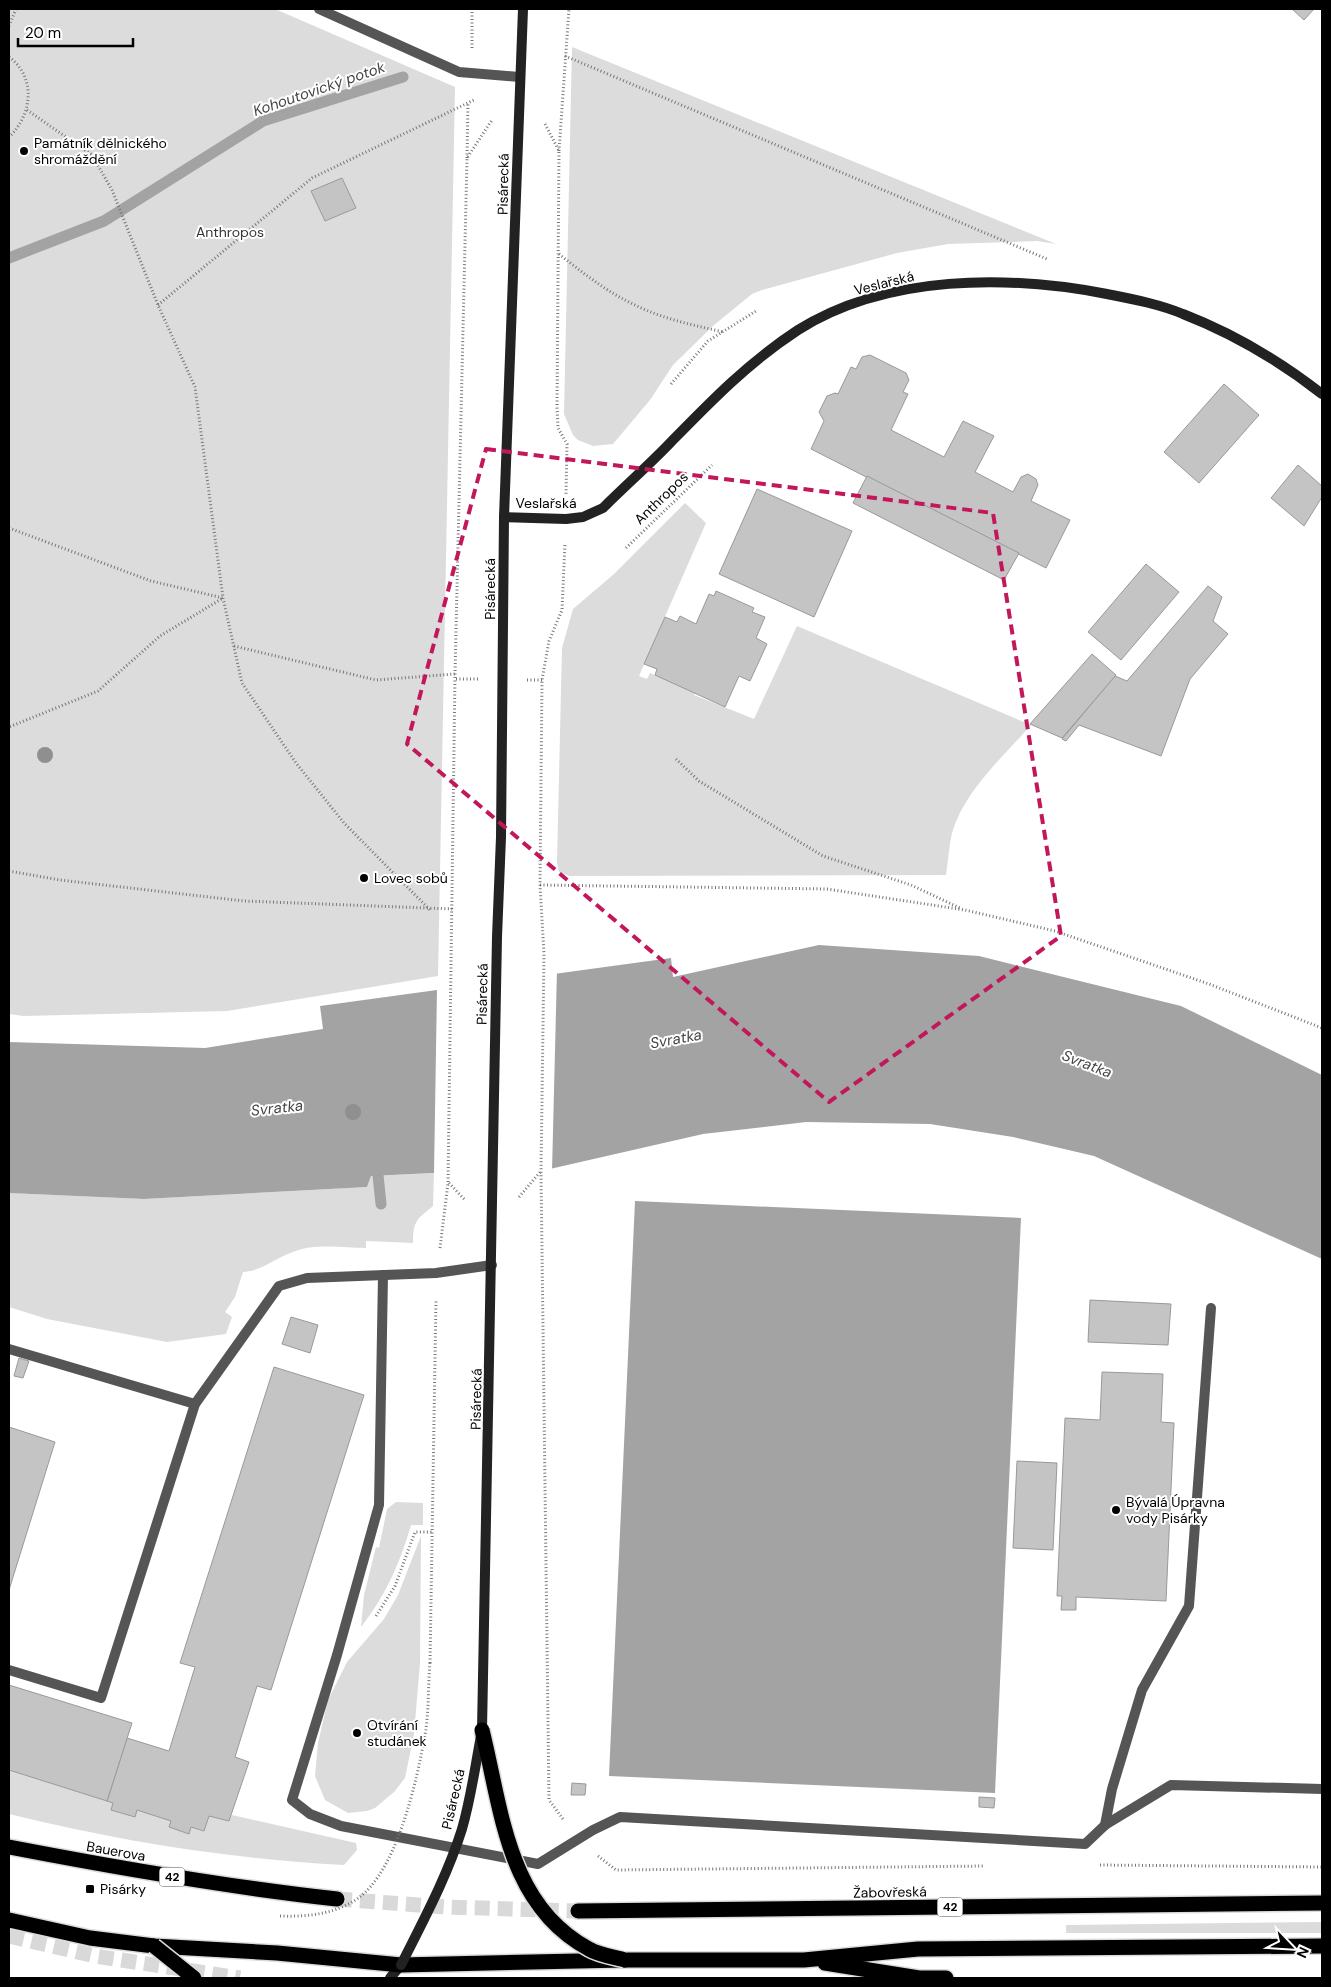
<svg xmlns="http://www.w3.org/2000/svg" width="1331" height="1987" font-family="'DM Sans',sans-serif">
<rect width="100%" height="100%" fill="#fff"/>
<!-- green -->
<g fill="#dcdcdc">
<polygon points="9,9 275,9 455,87 438,976 227,1011 24,1016 9,1014"/>
<polygon points="572,47 1056,244 1037,241 948,244 897,253 762,290 752,294 714,325 673,365 650,400 613,444 593,446 578,440 573,435 564,414"/>
<path d="M685 503 706 523 639 676 647 679 650 673 695 692 694 695 754 719 797 626 1031 725C1003 757 964 791 952 833 949 846 948 861 946 875L569 876 559 872 557 862 562 648 573 609 614 574Z"/>
<path d="M434 1173 433 1206C418 1219 413 1219 413 1243L366 1241V1248C343 1248 315 1243 293 1252 275 1258 262 1271 243 1272L235 1297 225 1312 232 1317 226 1334 167 1342 47 1319 9 1307V1193L144 1199 367 1187 371 1176Z"/>
<path d="M396 1502 423 1503V1525H411C400 1563 386 1595 361 1627L364 1595 376 1547 379 1548 387 1509Z"/>
<polygon points="421,1536 420,1663 414,1734 405,1778 394,1792 375,1808 367,1811 348,1813 325,1800 315,1776 318,1743 328,1700 347,1662 384,1619 398,1595"/>
<path d="M9 1770 113 1803 111 1810 135 1817 137 1810 171 1821 169 1827 189 1834 191 1827 204 1831 209 1816 229 1821 232 1815 356 1843 357 1850 344 1865C231 1859 118 1841 9 1814Z"/>
<polygon points="1322,1922 1322,1933 1066,1933 1066,1925"/>
</g>
<!-- water -->
<g fill="#a3a3a3">
<polygon points="819,945 979,956 1181,1006 1322,1075 1322,1259 1094,1156 1013,1137 930,1124 806,1122 703,1134 541,1171 494,1170 371,1176 367,1187 144,1199 9,1193 9,1042 205,1048 323,1029 320,1006 671,958 673,977"/>
<polygon points="635,1201 1021,1218 995,1793 609,1776"/>
</g>
<!-- pier -->
<polygon fill="#fff" points="557,970 552,1171 541,1173 434,1175 437,988"/>
<g fill="none" stroke-linecap="round" stroke-linejoin="round">
<!-- stream -->
<g stroke="#a3a3a3" stroke-width="11">
<polyline points="9,258 104,221 263,121 403,77"/>
<polyline points="378,1175 381,1204"/>
</g>
</g>
<!-- building -->
<g fill="#c4c4c4" stroke="#999">
<polygon points="1292,9 1314,9 1304,20"/>
<polygon points="342,178 356,208 325,221 311,191"/>
<polygon points="870,355 906,373 909,380 903,392 908,394 891,430 944,457 963,421 994,436 975,472 1013,492 1021,477 1028,474 1036,479 1038,485 1031,501 1070,520 1046,568 811,449 824,421 819,412 827,396 835,393 838,394 851,367 856,369 862,357"/>
<polygon points="1224,384 1259,415 1199,483 1164,452"/>
<polygon points="1298,465 1322,486 1322,497 1304,526 1271,498"/>
<polygon points="867,476 1019,553 1004,580 853,503"/>
<polygon points="757,489 852,531 814,617 719,574"/>
<polygon points="1146,564 1179,592 1121,660 1088,632"/>
<polygon points="1208,586 1222,597 1213,621 1228,634 1190,679 1161,756 1079,725 1066,741 1062,739 1115,676 1127,681"/>
<polygon points="716,591 754,608 752,612 765,617 756,638 767,644 750,681 739,676 725,707 655,675 657,669 644,664 665,617 677,622 680,616 696,624 709,594 714,596"/>
<polygon points="1092,654 1116,675 1062,738 1030,724"/>
<polygon points="1090,1300 1171,1304 1168,1345 1088,1342"/>
<polygon points="291,1317 318,1325 310,1353 282,1344"/>
<polygon points="19,1358 29,1361 23,1378 14,1376"/>
<polygon points="274,1367 364,1395 271,1690 257,1686 235,1757 249,1762 229,1821 209,1816 204,1831 191,1827 189,1834 169,1827 171,1821 137,1810 135,1817 111,1810 113,1803 107,1801 127,1738 169,1751 195,1667 180,1663"/>
<polygon points="1102,1372 1163,1374 1161,1422 1174,1423 1166,1601 1076,1597 1076,1610 1061,1610 1062,1596 1057,1596 1065,1418 1100,1420"/>
<polygon points="9,1427 55,1442 9,1590"/>
<polygon points="1017,1461 1057,1463 1053,1550 1013,1548"/>
<polygon points="9,1685 132,1723 107,1801 9,1770"/>
<polygon points="572,1783 586,1784 585,1795 571,1795"/>
<polygon points="979,1797 995,1798 994,1808 979,1807"/>
</g>
<g fill="none" stroke-linecap="round" stroke-linejoin="round">
<!-- highway-tunnel -->
<g stroke="#d9d9d9" stroke-width="15" stroke-dasharray="15 8" stroke-linecap="butt">
<polyline points="337,1899 446,1907 578,1911"/>
<polyline points="9,1936 95,1956 240,1978"/>
</g>
<!-- highway casing -->
<g stroke="#dbdbdb" stroke-width="18">
<g id="highway">
<path d="M9 1847C118 1868 226 1887 337 1899"/>
<polyline points="578,1911 1322,1903"/>
<polyline points="9,1920 90,1938 154,1946 277,1953 401,1965 625,1960 804,1960 918,1949 1322,1946"/>
<polyline points="825,1963 919,1978 946,1978"/>
</g>
</g>
<!-- path -->
<g stroke="#777" stroke-width="3" stroke-dasharray="1 2.5" stroke-linecap="butt">
<polyline points="9,26 16,9"/>
<polyline points="472,48 472,9"/>
<polyline points="565,56 1047,259"/>
<path d="M9 57C37 78 32 115 9 137"/>
<polyline points="27,110 92,155 112,190 158,305 195,387 223,598 242,683 296,763 344,823 430,910"/>
<polyline points="545,124 559,151 557,407 558,428 567,444 566,494"/>
<polyline points="559,151 569,9"/>
<polyline points="467,158 468,102"/>
<path d="M559 254C583 273 607 292 635 305 663 319 693 325 723 332"/>
<polyline points="158,305 312,178 474,100"/>
<polyline points="671,384 708,341 756,311"/>
<polyline points="9,528 151,581 223,598 160,636 98,691 9,727"/>
<polyline points="626,548 712,465"/>
<polyline points="234,646 376,680 455,674"/>
<polyline points="456,679 479,679"/>
<polyline points="527,680 542,680"/>
<polyline points="676,759 699,781 823,856 911,885 960,908"/>
<polyline points="9,871 60,880 244,901 453,909"/>
<polyline points="540,885 827,889 965,910 1055,931 1209,984 1322,1028"/>
<polyline points="449,1183 465,1200"/>
<polyline points="519,1197 541,1171"/>
<polyline points="440,1248 448,1183 455,674 467,158 492,120"/>
<polyline points="376,1616 395,1586 415,1532 433,1532"/>
<polyline points="430,1663 436,1299"/>
<polyline points="563,1819 549,1800 541,1171 544,954 540,885 542,680 549,641 562,610 565,543"/>
<polyline points="598,1856 616,1870 984,1866"/>
<polyline points="1100,1865 1322,1867"/>
</g>
<!-- lane -->
<g stroke="#555" stroke-width="10">
<polyline points="319,9 459,72 519,77"/>
<polyline points="383,1275 379,1505 337,1655 292,1800 310,1814 341,1826 538,1864 593,1830 620,1817 1085,1844 1105,1825 1171,1785 1322,1789"/>
<polyline points="9,1349 195,1404"/>
<polyline points="9,1670 101,1698 195,1404 279,1286 307,1278 436,1273 492,1265"/>
<polyline points="1105,1825 1112,1789 1142,1690 1189,1606 1211,1308"/>
</g>
<!-- secondary -->
<g stroke="#222" stroke-width="10">
<path d="M504 517 566 519 583 517 603 508C625 486 649 465 671 442 712 400 749 362 798 330 887 274 1008 275 1107 294 1132 299 1159 304 1183 314 1232 333 1281 362 1322 394"/>
<polyline points="482,1730 497,937 501,837 504,517 523,9"/>
<polyline points="390,1978 401,1965"/>
</g>
<!-- highway -->
<use href="#highway" stroke="#000" stroke-width="15"/>
<!-- highway-bridge casing -->
<g stroke="#dbdbdb" stroke-width="18" stroke-linecap="butt">
<g id="highway-bridge">
<path d="M482 1730C502 1810 507 1905 589 1949 599 1955 614 1957 625 1960"/>
<polyline points="154,1946 194,1978"/>
</g>
</g>
<!-- path-bridge -->
<path stroke="#777" stroke-width="3" stroke-dasharray="1 2.5" stroke-linecap="butt" d="M280 1916C308 1917 334 1914 357 1899 397 1872 417 1780 425 1735 429 1712 428 1686 430 1663"/>
<!-- secondary-bridge -->
<path stroke="#222" stroke-width="10" d="M401 1965C423 1921 447 1877 462 1829 471 1798 475 1767 481 1736"/>
<!-- highway-bridge -->
<use href="#highway-bridge" stroke="#000" stroke-width="15"/>
</g>
<!-- trees -->
<g fill="#8f8f8f">
<circle cx="45" cy="755" r="8"/>
<circle cx="353" cy="1112" r="8"/>
</g>
<!-- marked area -->
<path fill="none" stroke="#c2185b" stroke-width="4" stroke-dasharray="10 6" stroke-linejoin="round" d="M486 449 993 513 1061 936 829 1102 407 744Z"/>
<!-- markers -->
<g fill="#000" stroke="#fff" stroke-width="2">
<circle cx="24" cy="151" r="5"/>
<circle cx="364" cy="878" r="5"/>
<circle cx="1116" cy="1510" r="5"/>
<circle cx="357" cy="1733" r="5"/>
<rect x="85" y="1884" width="10" height="10" rx="2.5"/>
</g>
<g text-anchor="middle" stroke-width="4" stroke-linejoin="round" paint-order="stroke">
<!-- shield labels -->
<g fill="#fff" stroke="#4c4c4c" stroke-width="1">
<rect x="159.5" y="1867.5" width="25" height="19" rx="4"/>
<rect x="937.5" y="1897.5" width="25" height="19" rx="4"/>
</g>
<g font-size="12" font-weight="bold" fill="#000">
<text x="172" y="1881">42</text>
<text x="950" y="1911">42</text>
</g>
<!-- poi labels -->
<g font-size="14" fill="#000" stroke="#fff" text-anchor="start">
<text x="34" y="148">Památník dělnického<tspan x="34" dy="16">shromáždění</tspan></text>
<text x="374" y="883">Lovec sobů</text>
<text x="1126" y="1507">Bývalá Úpravna<tspan x="1126" dy="16">vody Pisárky</tspan></text>
<text x="367" y="1730">Otvírání<tspan x="367" dy="16">studánek</tspan></text>
<text x="100" y="1894">Pisárky</text>
</g>
<!-- street labels -->
<g font-size="14" fill="#000" stroke="#fff">
<text transform="translate(503 184) rotate(-89)" y="5">Pisárecká</text>
<text transform="translate(884 283) rotate(-14)" y="5">Veslařská</text>
<text transform="translate(661 498) rotate(-44)" y="5">Anthropos</text>
<text x="546" y="508">Veslařská</text>
<text transform="translate(490 589) rotate(-90)" y="5">Pisárecká</text>
<text transform="translate(482 994) rotate(-89)" y="5">Pisárecká</text>
<text transform="translate(476 1399) rotate(-89)" y="5">Pisárecká</text>
<text transform="translate(453 1799) rotate(-77)" y="5">Pisárecká</text>
<text transform="translate(116 1851) rotate(10)" y="5">Bauerova</text>
<text transform="translate(890 1892) rotate(-1)" y="5">Žabovřeská</text>
</g>
<!-- park labels -->
<g font-size="14" fill="#333" stroke="#fff">
<text x="230" y="237">Anthropos</text>
</g>
<!-- water labels -->
<g font-size="15" font-style="italic" fill="#444" stroke="#fff">
<text transform="translate(319 89) rotate(-19)" y="5">Kohoutovický potok</text>
<text transform="translate(676 1039) rotate(-10)" y="5">Svratka</text>
<text transform="translate(1087 1064) rotate(21)" y="5">Svratka</text>
<text transform="translate(277 1108) rotate(-6)" y="5">Svratka</text>
</g>
</g>
<!-- border -->
<rect width="1331" height="1987" fill="none" stroke="#000000" stroke-width="20"/>
<!-- north arrow -->
<g transform="translate(1291 1947) rotate(115)" stroke="#ffffff" stroke-width="4" paint-order="stroke">
<path d="M0-4L9 19L0 12L-9 19Z" fill="#000000"/>
<text y="-8" font-size="14" font-weight="bold" text-anchor="middle" fill="#000000">N</text>
</g>
<!-- scale -->
<path d="M18 38v8h115v-8" fill="none" stroke="#000000" stroke-width="2.5"/>
<text x="25" y="38" font-size="15" fill="#000000" stroke="#ffffff" stroke-width="4" paint-order="stroke">20 m</text>
</svg>
